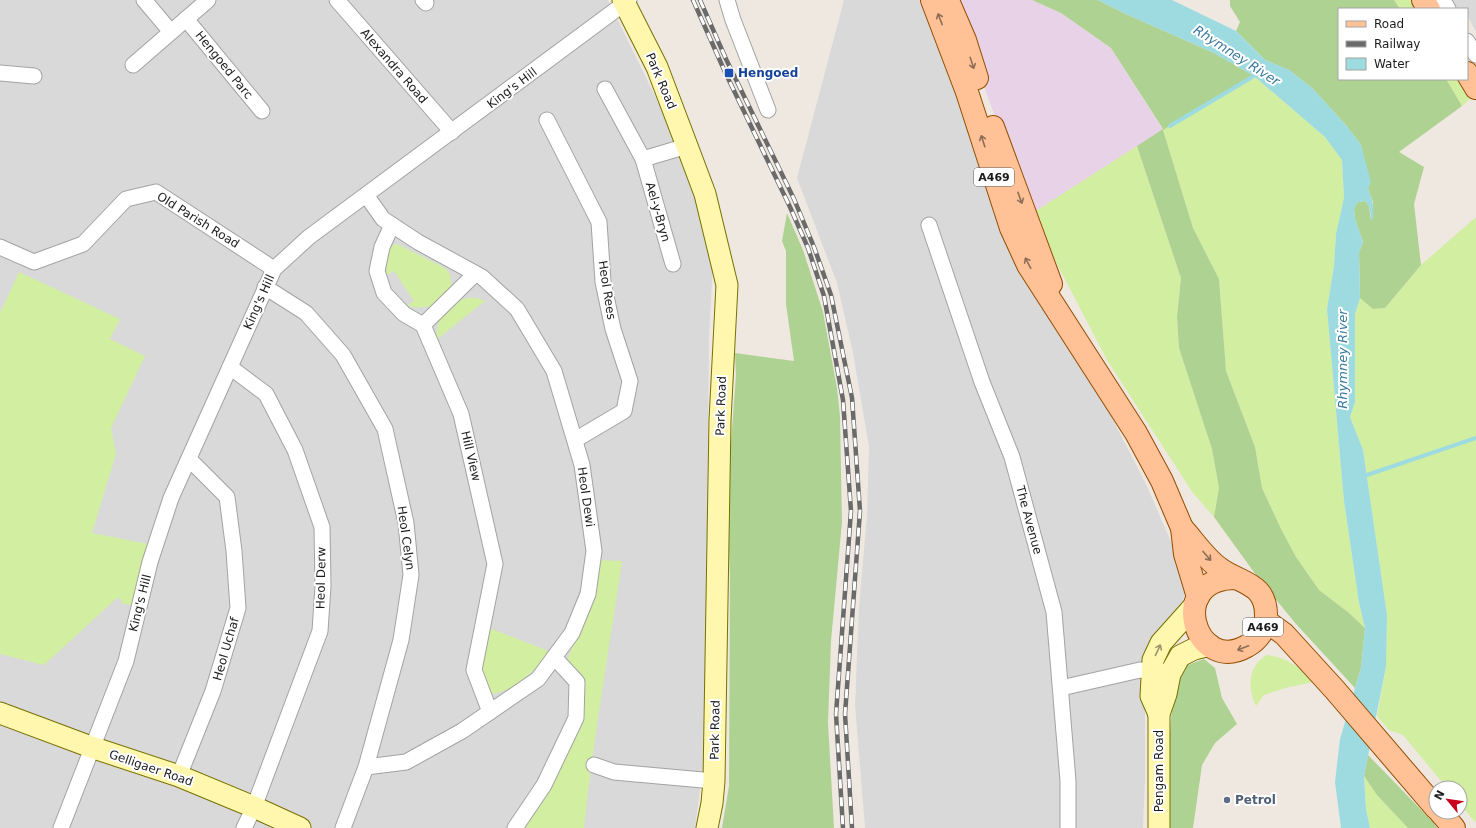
<svg xmlns="http://www.w3.org/2000/svg" width="1476" height="828" font-family="'DejaVu Sans',sans-serif">
<rect width="100%" height="100%" fill="#efe8e0"/>
<!-- residential -->
<g fill="#dad9d9">
<polygon points="0,0 608,0 674,135 699,200 713,262 709,339 705,752 695,828 0,828"/>
<polygon points="844,0 922,0 1045,310 1110,414 1146,484 1178,558 1186,588 1181,609 1145,688 1145,780 1143,828 865,828 855,705 859,607 867,515 869,447 853,353 837,283 797,178"/>
<polygon points="1451,0 1476,0 1476,32 1467,15 1467,9 1456,9"/>
</g>
<!-- industrial -->
<polygon fill="#e8d2e7" points="952,0 1032,0 1061,13 1111,48 1163,130 1031,214"/>
<!-- grass -->
<g fill="#d2eea1">
<polygon points="1394,0 1414,0 1419,9 1400,9"/>
<polygon points="1254,76 1325,137 1342,160 1344,198 1336,234 1334,266 1327,309 1344,501 1359,603 1365,628 1349,613 1319,590 1296,557 1282,531 1262,488 1255,447 1226,371 1219,279 1193,228 1163,130"/>
<polygon points="1446,79 1461,79 1472,97 1462,106"/>
<polygon points="1137,146 1181,278 1177,317 1179,348 1212,449 1219,488 1214,517 1193,493 1107,360 1031,214"/>
<polygon points="1476,217 1476,823 1460,804 1460,788 1447,788 1403,735 1389,730 1377,716 1386,667 1387,615 1363,450 1350,417 1355,402 1355,314 1360,298 1373,309 1385,308 1421,265"/>
<path d="M397 244 445 268 450 274 452 288 433 307C423 306 416 310 407 305L414 301 394 271 387 275C384 266 390 257 389 247Z"/>
<polygon points="19,272 120,319 110,339 145,356 111,428 116,454 92,533 148,544 136,606 124,604 118,597 44,665 0,654 0,313"/>
<path d="M467 298H477L485 301 436 340C437 318 444 304 467 298Z"/>
<path d="M599 560 622 561C609 650 593 739 584 828H518L579 719 567 661 590 597Z"/>
<path d="M484 626 551 652C535 669 515 692 491 694L478 675Z"/>
<path d="M1267 655C1286 657 1301 667 1313 682L1285 688 1264 695 1256 706C1247 688 1248 665 1267 655Z"/>
<polygon points="1364,776 1377,795 1408,828 1370,828 1366,809"/>
</g>
<!-- forest -->
<g fill="#aed291">
<polygon points="1032,0 1098,0 1126,14 1214,53 1254,76 1163,130 1193,228 1219,279 1226,371 1255,447 1262,488 1282,531 1296,557 1319,590 1349,613 1365,628 1361,668 1355,688 1296,624 1256,575 1214,517 1219,488 1212,449 1179,348 1177,317 1181,278 1137,146 1163,129 1111,48 1061,13"/>
<polygon points="1230,0 1394,0 1400,9 1339,9 1339,79 1446,79 1462,106 1399,152 1424,167 1414,204 1421,265 1385,308 1373,309 1360,298 1359,252 1363,242 1355,219 1354,208 1358,202 1365,201 1369,206 1371,220 1373,202 1368,189 1361,145 1345,124 1312,88 1289,70 1265,60 1236,31 1240,22 1230,6"/>
<polygon points="787,213 803,250 823,312 837,388 840,416 842,522 831,641 828,723 834,828 722,828 729,786 730,576 727,497 736,375 735,353 794,361 786,304 786,251 782,241"/>
<polygon points="1204,659 1215,668 1222,698 1237,724 1215,743 1202,765 1193,828 1168,828 1169,749 1173,692 1188,665"/>
<polygon points="1368,755 1432,821 1437,828 1408,828 1377,795 1364,776"/>
</g>
<!-- water -->
<path fill="#9ddbe1" d="M1098 0H1172L1236 31 1265 60 1289 70 1312 88 1345 124 1361 145 1371 182 1368 189C1373 201 1375 209 1372 222L1369 206 1365 201 1358 202 1354 208 1355 219 1363 242 1359 253 1360 298 1355 314V402L1350 417 1363 450 1387 615 1386 667 1364 776 1366 809 1370 828H1341L1335 782 1340 739 1361 668 1365 628 1359 603 1344 501 1327 309 1334 266 1336 234 1344 198 1342 160 1325 137 1254 76 1214 53 1126 14Z"/>
<g fill="none" stroke-linecap="round" stroke-linejoin="round">
<!-- stream -->
<g stroke="#9ddbe1" stroke-width="4">
<polyline points="1170,126 1254,76"/>
<polyline points="1361,477 1476,438"/>
</g>
<!-- street casing -->
<g stroke="#a3a3a3" stroke-width="17">
<g id="street">
<polyline points="144,0 171,32"/>
<polyline points="337,0 452,132"/>
<polyline points="423,0 426,3"/>
<polyline points="727,0 733,20 768,110"/>
<polyline points="1443,0 1448,9"/>
<polyline points="186,19 262,111"/>
<polyline points="1467,41 1476,55"/>
<polyline points="133,65 208,0"/>
<polyline points="0,73 34,76"/>
<polyline points="605,89 643,159 673,264"/>
<polyline points="547,120 599,222 603,282 613,329 630,381 624,411 575,440"/>
<polyline points="643,159 687,146"/>
<polyline points="366,195 383,219 418,242 482,277 517,309 554,371 582,465 594,551 588,594 572,633 538,679 462,731 406,762 366,767"/>
<polyline points="392,225 382,247 377,271 384,293 404,314 423,325 461,414 495,564 474,670 490,712"/>
<polyline points="929,225 982,382 1012,457 1054,612 1068,781 1068,828"/>
<polyline points="0,247 34,262 83,244 126,199 156,192 274,269"/>
<polyline points="265,287 306,313 343,355 385,429 406,523 411,575 401,640 366,767 343,828"/>
<polyline points="423,325 475,274"/>
<polyline points="230,367 266,394 295,450 322,527 323,586 320,631 254,807 244,828"/>
<polyline points="1061,688 1140,670 1161,671"/>
<polyline points="594,765 614,772 714,781"/>
<polyline points="179,776 213,691 238,608 234,551 227,497 189,459"/>
<polyline points="61,828 126,661 150,562 171,498 274,269 309,237 629,0"/>
<polyline points="515,828 544,785 576,718 577,682 554,657"/>
</g>
</g>
<!-- secondary casing -->
<g stroke="#767100" stroke-width="23">
<g id="secondary">
<polyline points="623,0 657,67 687,146 705,194 727,285 720,420 714,781 712,803 707,828"/>
<polyline points="0,713 91,747 179,776 254,807 300,828"/>
<polyline points="1159,714 1151,696 1153,660 1161,643 1195,605"/>
<polyline points="1159,828 1159,714 1166,694 1170,674 1180,656 1194,649 1210,645"/>
</g>
</g>
<!-- primary casing -->
<g stroke="#944d00" stroke-width="24">
<g id="primary">
<polyline points="932,0 967,92 1011,228 1028,265 1136,433 1162,481 1182,528 1185,554 1198,597"/>
<polyline points="1423,0 1429,9"/>
<polyline points="949,3 965,40 977,78"/>
<polyline points="1467,73 1476,88"/>
<polyline points="993,127 1051,284"/>
<path d="M1182 528C1194 541 1205 558 1219 568 1240 584 1267 582 1266 617 1266 629 1258 640 1247 646 1195 676 1165 578 1236 578"/>
<polyline points="1266,621 1284,634 1335,690 1436,808"/>
<polyline points="1440,812 1454,828"/>
</g>
</g>
<!-- street -->
<use href="#street" stroke="#fff" stroke-width="15"/>
<!-- secondary -->
<use href="#secondary" stroke="#fff7ae" stroke-width="21"/>
<!-- primary -->
<use href="#primary" stroke="#ffc195" stroke-width="22"/>
<!-- rail casing -->
<g stroke="#6a6a6a" stroke-width="4.5">
<g id="rail">
<polyline points="693,0 725,72 790,207 808,248 824,296 843,400 851,511 836,714 843,828"/>
<polyline points="700,0 726,59 794,199 814,247 831,295 852,398 860,511 845,714 852,828"/>
</g>
</g>
<!-- rail -->
<use href="#rail" stroke="#fff" stroke-width="3" stroke-dasharray="9" stroke-linecap="butt"/>
</g>
<!-- one-way arrows -->
<defs><path id="oneway-shaft" d="M-6 0H5M1.5-3L5.5 0L1.5 3" fill="none" stroke-width="1.6" stroke-linecap="round" stroke-linejoin="round"/></defs>
<g stroke="#8e6e58">
<use href="#oneway-shaft" transform="translate(940 19) rotate(-111)"/>
<use href="#oneway-shaft" transform="translate(972 63) rotate(72)"/>
<use href="#oneway-shaft" transform="translate(983 141) rotate(-108)"/>
<use href="#oneway-shaft" transform="translate(1020 198) rotate(70)"/>
<use href="#oneway-shaft" transform="translate(1028 263) rotate(-118)"/>
<use href="#oneway-shaft" transform="translate(1207 556) rotate(49)"/>
<use href="#oneway-shaft" transform="translate(1243 648) rotate(159)"/>
</g>
<use stroke="#99946c" href="#oneway-shaft" transform="translate(1158 650) rotate(-65)"/>
<!-- markers -->
<rect fill="#1a4fb4" stroke="#fff" stroke-width="1.5" x="724" y="68" width="10" height="10" rx="2"/>
<circle fill="#5c6f8a" stroke="#fff" stroke-width="1.5" cx="1227" cy="800" r="4"/>
<g text-anchor="middle" stroke-width="4" stroke-linejoin="round" paint-order="stroke">
<!-- shield labels -->
<g fill="#fff" stroke="#606060" stroke-width="1">
<rect x="974" y="168" width="40" height="18" rx="3"/>
<rect x="1243" y="618" width="40" height="18" rx="3"/>
</g>
<g font-size="11" font-weight="bold" fill="#1c1c1c">
<text x="994" y="181">A469</text>
<text x="1263" y="631">A469</text>
</g>
<!-- street labels -->
<g font-size="12" fill="#1c1c1c" stroke="#fff">
<text transform="translate(224 65) rotate(51)" y="4">Hengoed Parc</text>
<text transform="translate(394 66) rotate(49)" y="4">Alexandra Road</text>
<text transform="translate(661 81) rotate(67)" y="4">Park Road</text>
<text transform="translate(512 88) rotate(-37)" y="4">King's Hill</text>
<text transform="translate(658 212) rotate(74)" y="4">Ael-y-Bryn</text>
<text transform="translate(198 220) rotate(32)" y="4">Old Parish Road</text>
<text transform="translate(607 290) rotate(81)" y="4">Heol Rees</text>
<text transform="translate(259 302) rotate(-66)" y="4">King's Hill</text>
<text transform="translate(721 406) rotate(-88)" y="4">Park Road</text>
<text transform="translate(471 456) rotate(77)" y="4">Hill View</text>
<text transform="translate(586 497) rotate(82)" y="4">Heol Dewi</text>
<text transform="translate(1029 520) rotate(75)" y="4">The Avenue</text>
<text transform="translate(406 538) rotate(82)" y="4">Heol Celyn</text>
<text transform="translate(321 578) rotate(-89)" y="4">Heol Derw</text>
<text transform="translate(140 603) rotate(-76)" y="4">King's Hill</text>
<text transform="translate(226 649) rotate(-74)" y="4">Heol Uchaf</text>
<text transform="translate(715 730) rotate(-89)" y="4">Park Road</text>
<text transform="translate(151 768) rotate(19)" y="4">Gelligaer Road</text>
<text transform="translate(1159 771) rotate(-90)" y="4">Pengam Road</text>
</g>
<!-- transit labels -->
<g font-size="12" font-weight="bold" fill="#164399" stroke="#fff" text-anchor="start">
<text x="738" y="77">Hengoed</text>
</g>
<!-- service labels -->
<g font-size="12" font-weight="bold" fill="#4e5e75" stroke="#fff" text-anchor="start">
<text x="1235" y="804">Petrol</text>
</g>
<!-- water labels -->
<g font-size="13" font-style="italic" fill="#3a799b" stroke="#fff">
<text transform="translate(1237 55) rotate(33)" y="5">Rhymney River</text>
<text transform="translate(1342 359) rotate(-90)" y="5">Rhymney River</text>
</g>
</g>
<!-- legend -->
<rect x="1338" y="8" width="130" height="72" fill="#ffffff" stroke="#a4a4a4"/>
<rect x="1346" y="21" width="20" height="6" fill="#ffc195" stroke="#a4a4a4"/>
<text x="1374" y="28" font-size="12" fill="#1c1c1c">Road</text>
<rect x="1346" y="41" width="20" height="6" fill="#6a6a6a" stroke="#a4a4a4"/>
<text x="1374" y="48" font-size="12" fill="#1c1c1c">Railway</text>
<rect x="1346" y="58" width="20" height="12" fill="#9ddbe1" stroke="#a4a4a4"/>
<text x="1374" y="68" font-size="12" fill="#1c1c1c">Water</text>
<!-- north arrow -->
<g transform="translate(1448 800) rotate(299)"><circle r="19" fill="#ffffff" stroke="#a4a4a4"/>
<path d="M0-3L7 15L0 10L-7 15Z" fill="#c8001e"/>
<text y="-6" font-size="11" font-weight="bold" text-anchor="middle" fill="#1c1c1c">N</text>
</g>
</svg>
